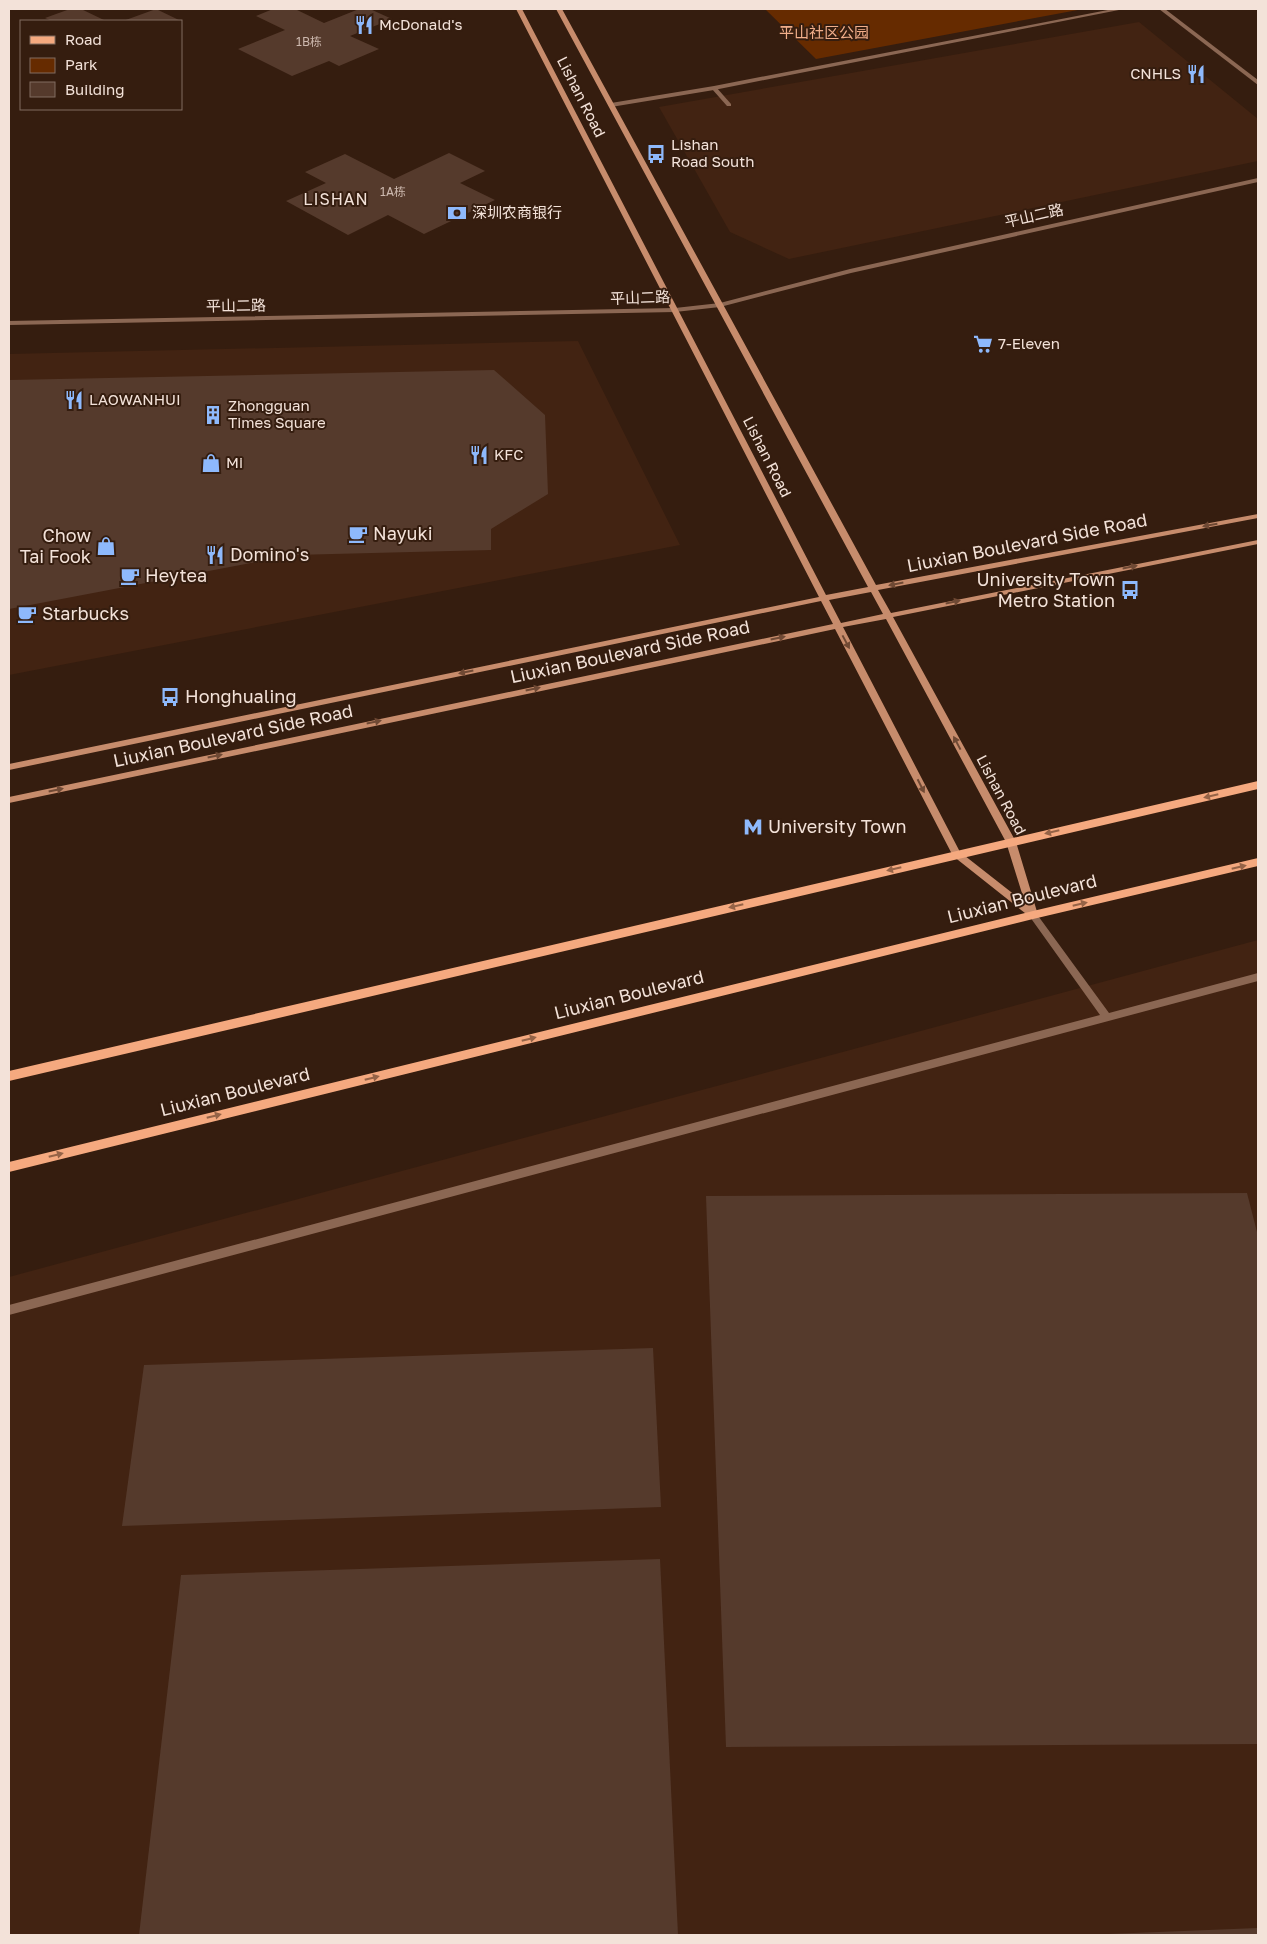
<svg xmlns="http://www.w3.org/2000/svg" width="1267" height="1944" font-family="'Golos Text','Noto Sans SC',sans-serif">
<rect width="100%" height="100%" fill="#351d0f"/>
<!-- built -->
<g fill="#422312">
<polygon points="1139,22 1258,119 1258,161 789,259 730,232 659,107"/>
<polygon points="578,341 680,545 9,675 9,354"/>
<polygon points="1258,940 1258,1935 9,1935 9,1277"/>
</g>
<!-- green -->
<polygon fill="#662b00" points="765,9 1083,9 816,59"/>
<!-- building -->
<g fill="#553a2c">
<polygon points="70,9 81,9 106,21 52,21 45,18"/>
<polygon points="156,9 181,21 123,21"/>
<polygon points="273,9 295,9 324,23 359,9 370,9 392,19 350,36 379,49 339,66 329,61 292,76 238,49 285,30 256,16"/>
<polygon points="449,153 485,171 460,183 495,200 424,234 388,215 348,235 286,201 326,183 305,172 345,154 394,179"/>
<polygon points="494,370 545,415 548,494 491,529 491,550 293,555 9,609 9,380"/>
<polygon points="1247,1193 1258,1236 1258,1744 726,1747 706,1196"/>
<polygon points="653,1348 661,1507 122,1526 144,1365"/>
<polygon points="660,1559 678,1935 139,1935 181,1575"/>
<polygon points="1258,1928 1258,1935 1108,1935 1108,1934"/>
</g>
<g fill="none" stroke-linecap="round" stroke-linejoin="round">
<!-- lane -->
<polygon fill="#8b6753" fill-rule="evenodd" points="712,87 716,87 731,104 731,106 727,106 712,89"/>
<!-- street -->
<g fill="#8b6753" fill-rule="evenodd">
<polygon points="1113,9 1124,9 714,90 611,107 608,105 611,103 714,86"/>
<polygon points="1159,9 1165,9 1258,80 1258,85"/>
<polygon points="1258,178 1258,182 851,273 720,307 675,312 9,325 9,321 675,308 720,303 850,269"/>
<polygon points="1033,911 1036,913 1109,1013 1258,973 1258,981 9,1315 9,1305 1100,1015 1030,917 1028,915 1030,913"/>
</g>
<!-- secondary -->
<path fill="#c78c6c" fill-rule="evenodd" d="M516 9H522L826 595 868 587 556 9H562L876 585 1258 514V518L878 590 891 613 1258 540V544L893 617 1016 842 1038 915 1036 917H1030L953 856 835 629 9 803V797L833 624 821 601 9 770V764L819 597ZM871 592 883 614 841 623 829 600ZM886 619 1006 842 1025 903 960 852 843 627Z"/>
<!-- primary -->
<g fill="#f5a97f" fill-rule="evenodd">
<polygon points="1258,781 1258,789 9,1081 9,1071"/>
<polygon points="1258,858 1258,866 1033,919 9,1172 9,1162 1033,911"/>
</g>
</g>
<!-- one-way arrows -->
<defs><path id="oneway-solid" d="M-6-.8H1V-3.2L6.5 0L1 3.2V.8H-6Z" transform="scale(1.25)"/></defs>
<g fill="#6f4934">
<use href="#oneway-solid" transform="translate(1210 525) rotate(170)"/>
<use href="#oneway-solid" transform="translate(1130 567) rotate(-11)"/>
<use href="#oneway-solid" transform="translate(896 584) rotate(169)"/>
<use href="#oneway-solid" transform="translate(953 602) rotate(-12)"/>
<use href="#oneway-solid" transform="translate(778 638) rotate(-12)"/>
<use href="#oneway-solid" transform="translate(846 642) rotate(62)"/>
<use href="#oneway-solid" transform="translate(466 672) rotate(168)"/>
<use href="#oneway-solid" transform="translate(533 689) rotate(-12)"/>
<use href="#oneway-solid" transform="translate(374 722) rotate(-12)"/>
<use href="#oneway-solid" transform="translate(957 743) rotate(-118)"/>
<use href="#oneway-solid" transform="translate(215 756) rotate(-12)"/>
<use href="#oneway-solid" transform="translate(921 786) rotate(63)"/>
<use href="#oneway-solid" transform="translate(56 790) rotate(-12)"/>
</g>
<g fill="#956347">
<use href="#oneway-solid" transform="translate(1211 796) rotate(167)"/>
<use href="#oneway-solid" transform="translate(1052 832) rotate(167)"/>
<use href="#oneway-solid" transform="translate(1239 867) rotate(-13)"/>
<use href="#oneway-solid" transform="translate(894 869) rotate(167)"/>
<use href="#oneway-solid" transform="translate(1080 904) rotate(-13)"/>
<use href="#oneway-solid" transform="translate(736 906) rotate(167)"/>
<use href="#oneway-solid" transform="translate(529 1039) rotate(-14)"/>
<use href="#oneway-solid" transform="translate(372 1078) rotate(-14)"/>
<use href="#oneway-solid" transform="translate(214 1116) rotate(-14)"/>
<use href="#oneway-solid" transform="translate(56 1155) rotate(-14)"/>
</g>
<!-- icons -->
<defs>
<g id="restaurant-bare" transform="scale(1.5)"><path d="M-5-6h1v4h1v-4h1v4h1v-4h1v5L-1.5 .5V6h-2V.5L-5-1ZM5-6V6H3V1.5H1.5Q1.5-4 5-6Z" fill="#8eb9fc" stroke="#351d0f" stroke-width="2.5" paint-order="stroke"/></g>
<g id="bus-bare" transform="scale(1.5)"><path d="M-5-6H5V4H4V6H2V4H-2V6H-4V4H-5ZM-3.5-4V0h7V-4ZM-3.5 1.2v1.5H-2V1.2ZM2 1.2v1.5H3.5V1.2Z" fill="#8eb9fc" stroke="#351d0f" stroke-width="2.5" paint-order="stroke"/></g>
<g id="bank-bare" transform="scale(1.5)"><path d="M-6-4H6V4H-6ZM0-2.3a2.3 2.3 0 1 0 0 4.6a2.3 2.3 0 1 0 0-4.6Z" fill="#8eb9fc" stroke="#351d0f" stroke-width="2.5" paint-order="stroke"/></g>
<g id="supermarket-bare" transform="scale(1.5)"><path d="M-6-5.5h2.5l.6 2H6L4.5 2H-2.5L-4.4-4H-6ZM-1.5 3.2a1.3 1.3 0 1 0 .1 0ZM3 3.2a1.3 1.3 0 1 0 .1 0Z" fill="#8eb9fc" stroke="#351d0f" stroke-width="2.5" paint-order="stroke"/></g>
<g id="building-bare" transform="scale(1.5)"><path d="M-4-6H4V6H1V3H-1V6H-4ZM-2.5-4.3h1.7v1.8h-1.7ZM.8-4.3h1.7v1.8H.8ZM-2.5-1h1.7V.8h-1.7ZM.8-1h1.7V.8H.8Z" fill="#8eb9fc" stroke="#351d0f" stroke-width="2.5" paint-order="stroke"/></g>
<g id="shop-bare" transform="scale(1.5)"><path d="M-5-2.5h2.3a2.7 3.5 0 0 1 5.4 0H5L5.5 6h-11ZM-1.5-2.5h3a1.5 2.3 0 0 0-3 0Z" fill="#8eb9fc" stroke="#351d0f" stroke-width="2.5" paint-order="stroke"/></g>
<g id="cafe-bare" transform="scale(1.5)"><path d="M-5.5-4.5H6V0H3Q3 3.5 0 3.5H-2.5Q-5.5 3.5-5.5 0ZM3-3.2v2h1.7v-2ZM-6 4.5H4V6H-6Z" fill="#8eb9fc" stroke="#351d0f" stroke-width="2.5" paint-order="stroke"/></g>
<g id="metro-bare" transform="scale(1.5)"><path d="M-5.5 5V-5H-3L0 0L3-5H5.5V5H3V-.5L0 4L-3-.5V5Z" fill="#8eb9fc" stroke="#351d0f" stroke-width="2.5" paint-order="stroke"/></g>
</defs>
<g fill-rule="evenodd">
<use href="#restaurant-bare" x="364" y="25"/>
<use href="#restaurant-bare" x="1196" y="74"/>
<use href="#bus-bare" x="656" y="154"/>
<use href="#bank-bare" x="457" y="213"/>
<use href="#supermarket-bare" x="983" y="344"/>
<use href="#restaurant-bare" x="74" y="400"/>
<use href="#building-bare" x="213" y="415"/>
<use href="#restaurant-bare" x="479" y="455"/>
<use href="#shop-bare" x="211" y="463"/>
<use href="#cafe-bare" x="358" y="534"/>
<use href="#shop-bare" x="106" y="546"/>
<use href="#restaurant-bare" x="215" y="555"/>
<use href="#cafe-bare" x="130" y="576"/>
<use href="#bus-bare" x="1130" y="590"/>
<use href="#cafe-bare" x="27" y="614"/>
<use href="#bus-bare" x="170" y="697"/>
<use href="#metro-bare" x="753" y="827"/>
</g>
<g text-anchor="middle" stroke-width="4" stroke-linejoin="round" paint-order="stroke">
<!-- far-number labels -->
<g font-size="12" fill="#ccb8ae">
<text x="309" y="46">1B栋</text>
<text x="393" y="196">1A栋</text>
</g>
<!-- far-poi labels -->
<g font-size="15" fill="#f3e2d9" stroke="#351d0f" text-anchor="start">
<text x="379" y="30">McDonald's</text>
<text x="1181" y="79" text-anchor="end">CNHLS</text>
<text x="671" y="150">Lishan<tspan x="671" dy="17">Road South</tspan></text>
<text x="472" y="218">深圳农商银行</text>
<text x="998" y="349">7-Eleven</text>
<text x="89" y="405">LAOWANHUI</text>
<text x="228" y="411">Zhongguan<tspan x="228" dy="17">Times Square</tspan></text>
<text x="494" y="460">KFC</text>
<text x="226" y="468">Mi</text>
</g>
<!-- far-park labels -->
<g font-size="15" fill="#f1ae8a" stroke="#351d0f">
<text x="824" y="38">平山社区公园</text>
</g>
<!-- far-street labels -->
<g font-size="15" fill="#f3e2d9" stroke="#351d0f">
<text transform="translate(581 97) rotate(63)" y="5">Lishan Road</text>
<text transform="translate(1034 216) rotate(-13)" y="5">平山二路</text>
<text transform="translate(640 298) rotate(-2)" y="5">平山二路</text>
<text transform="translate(236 306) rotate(-1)" y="5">平山二路</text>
<text transform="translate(767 457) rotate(63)" y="5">Lishan Road</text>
<text transform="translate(1001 795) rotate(62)" y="5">Lishan Road</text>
</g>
<!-- far-quarter labels -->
<g font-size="16" letter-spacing="1" fill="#f3e2d9" stroke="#351d0f">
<text x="336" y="205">LISHAN</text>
</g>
<!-- poi labels -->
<g font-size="18" fill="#f3e2d9" stroke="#351d0f" text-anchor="start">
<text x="373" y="540">Nayuki</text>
<text x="91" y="542" text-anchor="end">Chow<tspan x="91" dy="21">Tai Fook</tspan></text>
<text x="230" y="561">Domino's</text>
<text x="145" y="582">Heytea</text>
<text x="1115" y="586" text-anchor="end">University Town<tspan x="1115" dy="21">Metro Station</tspan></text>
<text x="42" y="620">Starbucks</text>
<text x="185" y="703">Honghualing</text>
<text x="768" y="833">University Town</text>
</g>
<!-- street labels -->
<g font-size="18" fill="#f3e2d9" stroke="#351d0f">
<text transform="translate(1027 543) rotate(-11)" y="6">Liuxian Boulevard Side Road</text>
<text transform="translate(630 652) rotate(-12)" y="6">Liuxian Boulevard Side Road</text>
<text transform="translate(233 736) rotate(-12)" y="6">Liuxian Boulevard Side Road</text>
<text transform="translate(1022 899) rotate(-14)" y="6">Liuxian Boulevard</text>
<text transform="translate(629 995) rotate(-14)" y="6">Liuxian Boulevard</text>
<text transform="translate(235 1092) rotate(-14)" y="6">Liuxian Boulevard</text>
</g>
</g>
<!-- border -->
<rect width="1267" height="1944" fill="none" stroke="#f3e2d9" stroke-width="20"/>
<!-- legend -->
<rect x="20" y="20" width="162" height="90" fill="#351d0f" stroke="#816c60"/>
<rect x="30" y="36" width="25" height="8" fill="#f5a97f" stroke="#816c60"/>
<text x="65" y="45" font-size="15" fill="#f3e2d9">Road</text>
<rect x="30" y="58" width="25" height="15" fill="#662b00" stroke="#816c60"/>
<text x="65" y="70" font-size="15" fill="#f3e2d9">Park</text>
<rect x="30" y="82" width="25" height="15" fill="#553a2c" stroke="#816c60"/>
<text x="65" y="95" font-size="15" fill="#f3e2d9">Building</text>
</svg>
